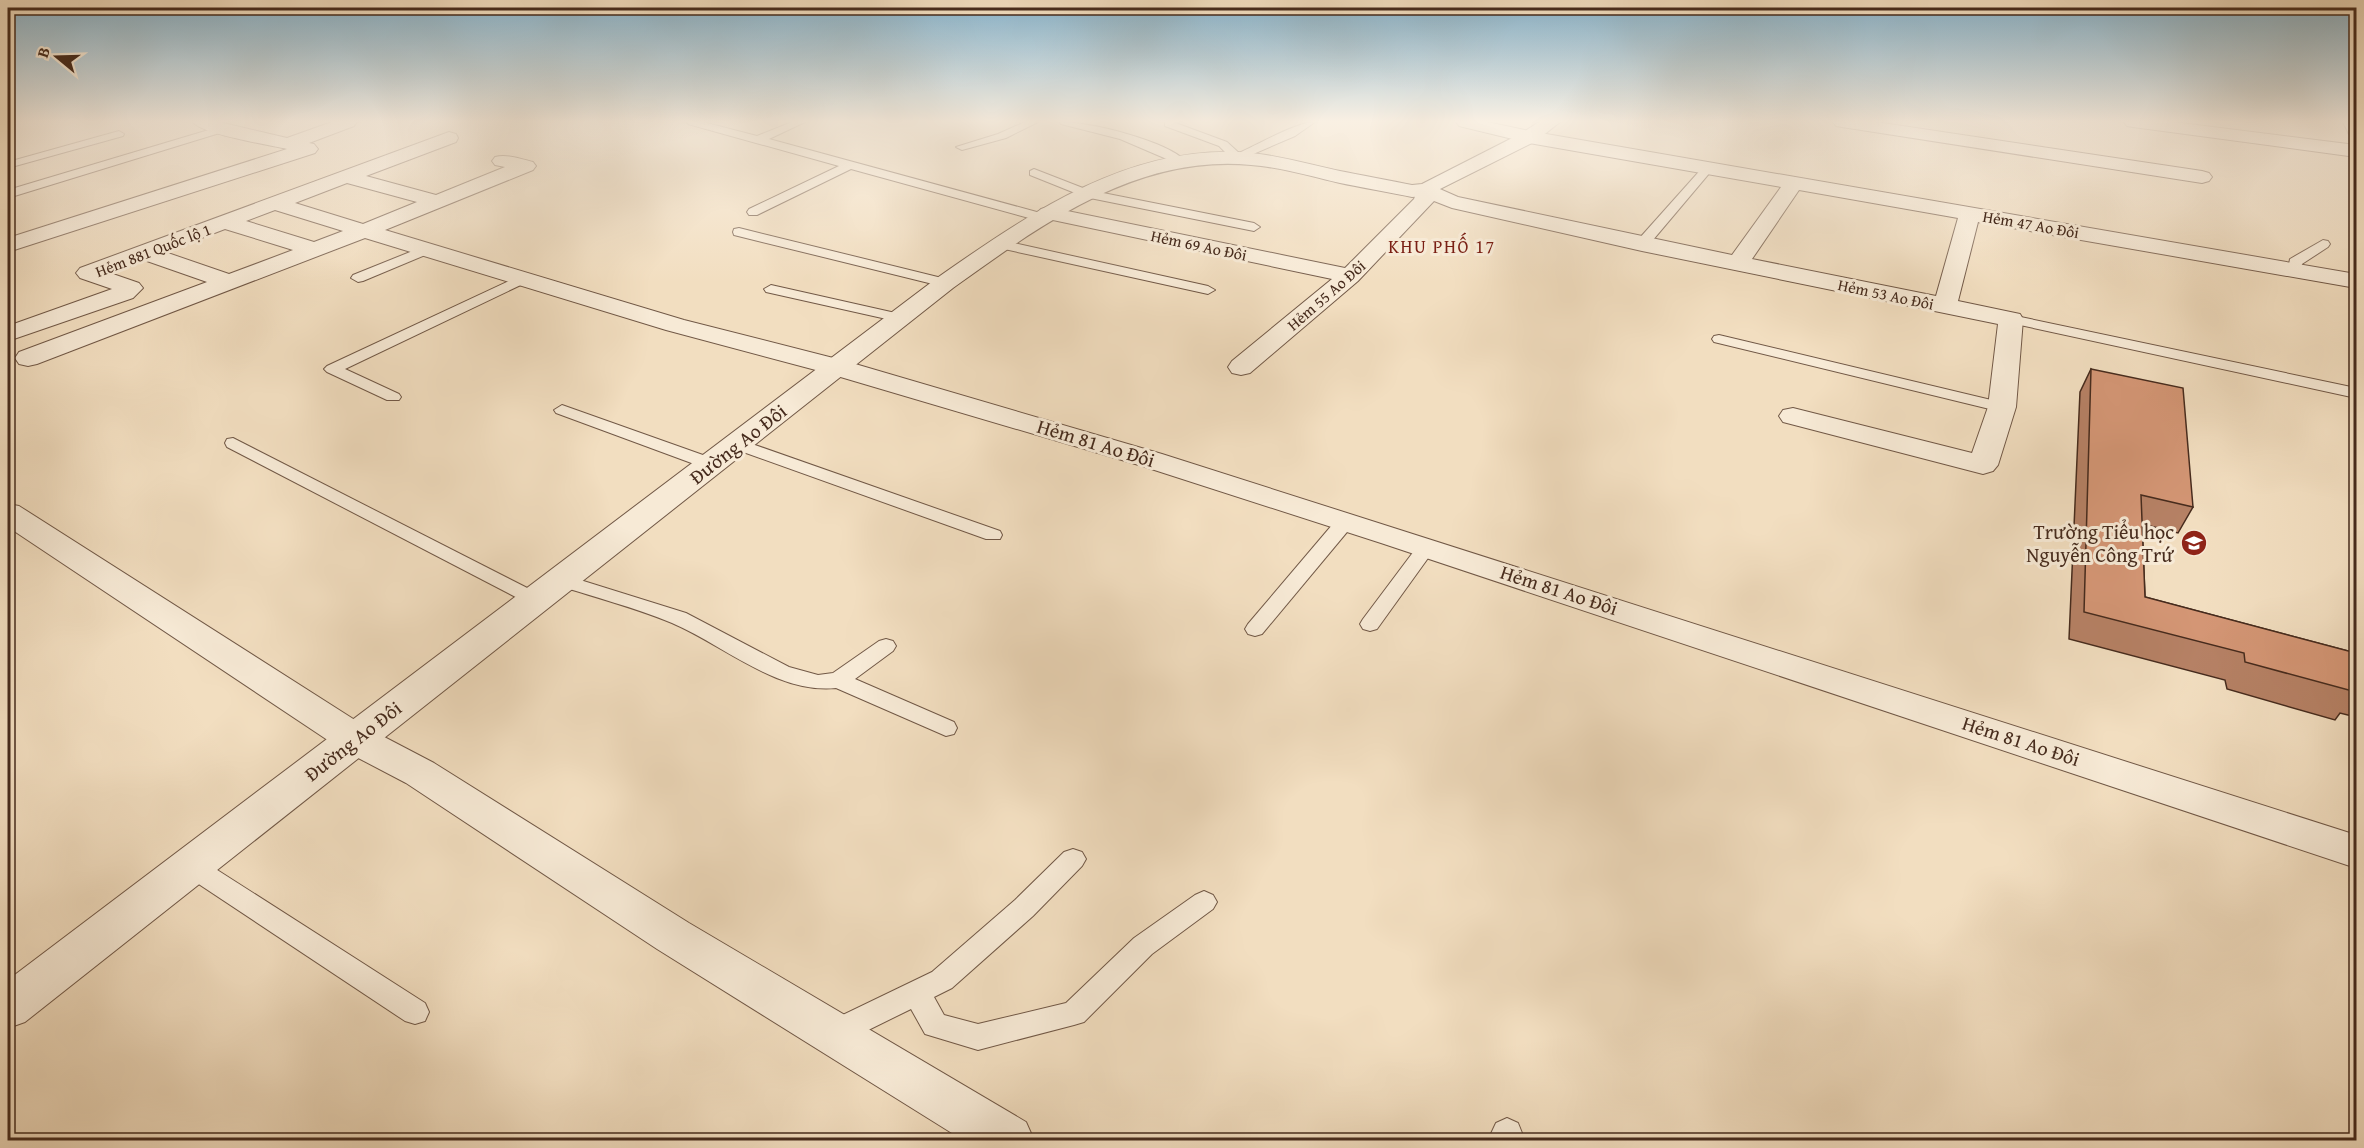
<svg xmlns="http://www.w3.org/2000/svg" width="2364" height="1148" font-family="'Gentium Book Plus',serif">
<rect width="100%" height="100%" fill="#f2dec0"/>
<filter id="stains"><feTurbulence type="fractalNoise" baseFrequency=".00333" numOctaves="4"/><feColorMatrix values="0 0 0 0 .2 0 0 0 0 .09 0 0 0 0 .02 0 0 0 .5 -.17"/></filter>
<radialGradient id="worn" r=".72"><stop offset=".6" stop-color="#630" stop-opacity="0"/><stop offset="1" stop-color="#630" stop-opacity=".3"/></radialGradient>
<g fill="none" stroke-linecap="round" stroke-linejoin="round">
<!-- service casing -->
<g stroke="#715846" stroke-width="2">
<g id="service">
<polygon points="687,122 703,122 757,136 792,122 805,122 769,139 1044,214 1046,217 1040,221 851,169 757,215 749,215 747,212 749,209 839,166 688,124"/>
<polygon points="1025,122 1038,122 1006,138 962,150 956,147 998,134"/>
<path d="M1060 122C1090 122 1164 140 1186 161L1180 164 1176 163 1120 139 1061 124Z"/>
<path d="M1165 122H1173L1227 142 1239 153C1257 145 1299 121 1315 122L1295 136 1237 161 1233 160 1219 146 1165 126Z"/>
<polygon points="222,126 226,127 226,131 8,198 8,190"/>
<polygon points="119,131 124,134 123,136 8,168 8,162"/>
<polygon points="1708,165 1714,168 1712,170 1647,247 1637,247 1635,244 1637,241 1704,166"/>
<polygon points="1034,169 1088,190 1254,223 1260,227 1254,231 1085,197 1030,175 1030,171"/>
<polygon points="739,228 950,280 952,283 945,287 734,235 733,232 734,229"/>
<polygon points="1000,240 1208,286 1215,290 1208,294 995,247 993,244 995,241"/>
<polygon points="2323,240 2328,241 2330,244 2328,247 2302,264 2300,273 2290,273 2288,270 2290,259"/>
<polygon points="425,246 430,247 432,250 430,253 363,281 358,282 351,278 353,275"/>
<polygon points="522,275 527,276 529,279 527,282 345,369 399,394 401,397 399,400 387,400 327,372 324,369 327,366"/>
<polygon points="771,285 900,314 907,318 900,322 766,292 764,289"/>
<polygon points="2011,315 2356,388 2356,398 2006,322 2004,319"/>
<polygon points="1719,335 2008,404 2010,407 2002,412 1714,342 1712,339 1714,336"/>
<polygon points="562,405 717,460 720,464 717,468 705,468 556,413 554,410"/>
<polygon points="233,438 543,596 546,600 543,604 536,606 529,604 227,447 225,443 227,439"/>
<polygon points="738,439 1000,531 1002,535 1000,539 986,539 732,448 730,444 732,440"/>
<polygon points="1345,516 1352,518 1354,522 1352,526 1262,634 1255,636 1248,634 1245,629 1248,624 1338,518"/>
<polygon points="1427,541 1434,543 1436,547 1377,629 1370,631 1363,629 1360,624 1363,619 1420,543"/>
<path d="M561 574 686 613 789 667 818 675 833 673 879 641 886 639 893 641 896 646 893 651 855 679 954 722 957 728 954 734 946 736 836 688C776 694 724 645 672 623 634 607 593 597 554 584L551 580 554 576Z"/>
<polygon points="1073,849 1082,852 1086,859 1082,866 1033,916 952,988 934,997 944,1015 978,1024 1066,1003 1134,938 1195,895 1204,891 1213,895 1217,902 1213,909 1152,954 1084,1022 1074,1025 978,1050 925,1034 911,1009 844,1042 834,1046 824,1042 820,1033 824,1024 932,972 1015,900 1064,852"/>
<polygon points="191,856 200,859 425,1003 429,1012 425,1021 415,1024 405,1021 182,873 178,866 182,859"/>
<polygon points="1507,1118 1518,1123 1522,1133 1519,1140 1488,1140 1496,1123"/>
</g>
</g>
<!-- minor casing -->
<g stroke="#715846" stroke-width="2">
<g id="minor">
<path d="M193 122H219L287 138 332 122H357L354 126 309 143 314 144 318 149 315 153 8 252V238L287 149C270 145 201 134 193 122Z"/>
<path d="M1456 122H1487L1529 131 2356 274V288L1978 222 1958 301 2020 314 2023 319 2016 407 1998 465 1993 471 1983 474 1783 422 1779 416 1783 410 1793 408 1972 453 1988 407 1998 324 1642 251 1452 208 1434 201 1358 281 1250 373 1241 375 1232 373 1228 367 1232 361 1332 279 1048 219 1041 217 1037 213 1041 209 1048 207 1345 268 1414 199 1419 186H1433L1458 197 1732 255 1781 187 1529 143 1459 126ZM1799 190 1958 218 1936 296 1752 259Z"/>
<polygon points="1833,122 1876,122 2202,171 2209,173 2212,177 2209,181 2202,183 1842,127 1836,126"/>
<polygon points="2124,122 2173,122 2356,145 2356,157 2133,127 2127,126"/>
<polygon points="2343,122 2356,122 2356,135 2349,134"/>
<path d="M449 132 456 134 458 138 456 142 366 176 436 195 505 167 495 165 492 161 495 157C507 154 521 159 533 162L536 166 533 170 385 230 684 320 845 361 1162 454 2356 835V868L1381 543 1142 466 827 373 666 330 365 238 37 364 28 366 19 364 15 358 19 352 207 282 144 260 110 273 139 283 143 288 133 298 8 341V326L112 289 80 278 76 273 80 268ZM347 183 417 202 363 224 295 203ZM275 210 343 231 314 242 246 221ZM225 229 293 250 229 274 165 252Z"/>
<polygon points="8,504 19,506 369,729 434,763 689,923 1026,1122 1034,1140 963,1140 657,949 406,783 341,749 8,527"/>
</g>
</g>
<!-- tertiary casing -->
<g stroke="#715846" stroke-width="2">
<path id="tertiary" d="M1539 122H1560L1536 141 1426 196 1412 197C1388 192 1364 188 1340 183 1310 176 1281 167 1251 165 1136 154 1041 225 953 288L25 1022 8 1028V980L937 278C1030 213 1132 142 1251 153 1282 156 1311 165 1340 171 1364 176 1388 180 1412 185L1422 184 1522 133Z"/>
</g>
<!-- service -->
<use href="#service" fill="#f7ead6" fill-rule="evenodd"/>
<!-- minor -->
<use href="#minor" fill="#f7ead6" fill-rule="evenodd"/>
<!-- tertiary -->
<use href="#tertiary" fill="#f7ead6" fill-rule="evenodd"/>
</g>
<!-- wall -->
<polygon fill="#b68165" stroke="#462b1d" stroke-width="1.5" points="2091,369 2193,507 2178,533 2142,524 2145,597 2356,653 2356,717 2340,713 2335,720 2227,689 2225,680 2069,639 2080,392"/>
<!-- building -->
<polygon fill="#d49675" stroke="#462b1d" stroke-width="1.5" points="2091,369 2183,388 2193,507 2141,495 2145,597 2356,653 2356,684 2355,684 2356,692 2245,662 2244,653 2084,612"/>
<!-- sky -->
<linearGradient id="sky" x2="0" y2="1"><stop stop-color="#89b7d1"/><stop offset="0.43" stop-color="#f9f0e3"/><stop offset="1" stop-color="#f9f0e3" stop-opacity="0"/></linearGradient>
<rect width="2364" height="282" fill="url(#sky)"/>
<!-- icons -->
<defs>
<g id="school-disc" transform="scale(1.35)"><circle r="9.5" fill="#8f2418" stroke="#f7ead6"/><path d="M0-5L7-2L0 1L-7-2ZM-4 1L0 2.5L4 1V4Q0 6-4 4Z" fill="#fff"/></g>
</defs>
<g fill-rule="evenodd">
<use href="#school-disc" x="2194" y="543"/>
</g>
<g text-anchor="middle" stroke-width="6" stroke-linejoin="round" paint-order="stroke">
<!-- far-street labels -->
<g font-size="16" fill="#462b1d" stroke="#f7ead6">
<text transform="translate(2031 224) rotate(10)" y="6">Hẻm 47 Ao Đôi</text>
<text transform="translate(1199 245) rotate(12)" y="6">Hẻm 69 Ao Đôi</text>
<text transform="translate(153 250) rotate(-21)" y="6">Hẻm 881 Quốc lộ 1</text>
<text transform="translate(1886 294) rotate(12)" y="6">Hẻm 53 Ao Đôi</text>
<text transform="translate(1326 295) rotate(-41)" y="6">Hẻm 55 Ao Đôi</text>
</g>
<!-- far-neighbourhood labels -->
<g font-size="18" letter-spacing="1.5" fill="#7a1f14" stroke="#f7ead6">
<text x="1442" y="253">KHU PHỐ 17</text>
</g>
<!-- street labels -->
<g font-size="20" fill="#462b1d" stroke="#f7ead6">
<text transform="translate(1096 443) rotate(17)" y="7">Hẻm 81 Ao Đôi</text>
<text transform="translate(738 444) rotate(-38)" y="7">Đường Ao Đôi</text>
<text transform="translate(1559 590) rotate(18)" y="7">Hẻm 81 Ao Đôi</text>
<text transform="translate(353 741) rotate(-38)" y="7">Đường Ao Đôi</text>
<text transform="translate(2021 741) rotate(18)" y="7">Hẻm 81 Ao Đôi</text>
</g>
<!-- poi labels -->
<g font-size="20" fill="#462b1d" stroke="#f7ead6" text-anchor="end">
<text x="2174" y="539">Trường Tiểu học<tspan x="2174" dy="23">Nguyễn Công Trứ</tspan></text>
</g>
</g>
<!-- margin -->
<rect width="2364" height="1148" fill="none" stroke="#f2dec0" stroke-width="30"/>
<rect x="9" y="9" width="2346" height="1130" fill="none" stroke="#462b1d" stroke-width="3"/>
<rect x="15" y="15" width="2334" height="1118" fill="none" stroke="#462b1d" stroke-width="1.5"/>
<!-- north arrow -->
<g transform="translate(57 57) rotate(289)" stroke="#f7ead6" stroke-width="4.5" paint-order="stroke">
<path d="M0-4.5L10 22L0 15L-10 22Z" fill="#462b1d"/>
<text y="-9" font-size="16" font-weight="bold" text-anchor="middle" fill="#462b1d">B</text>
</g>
<rect width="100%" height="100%" filter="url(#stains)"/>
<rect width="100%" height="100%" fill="url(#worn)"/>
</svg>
